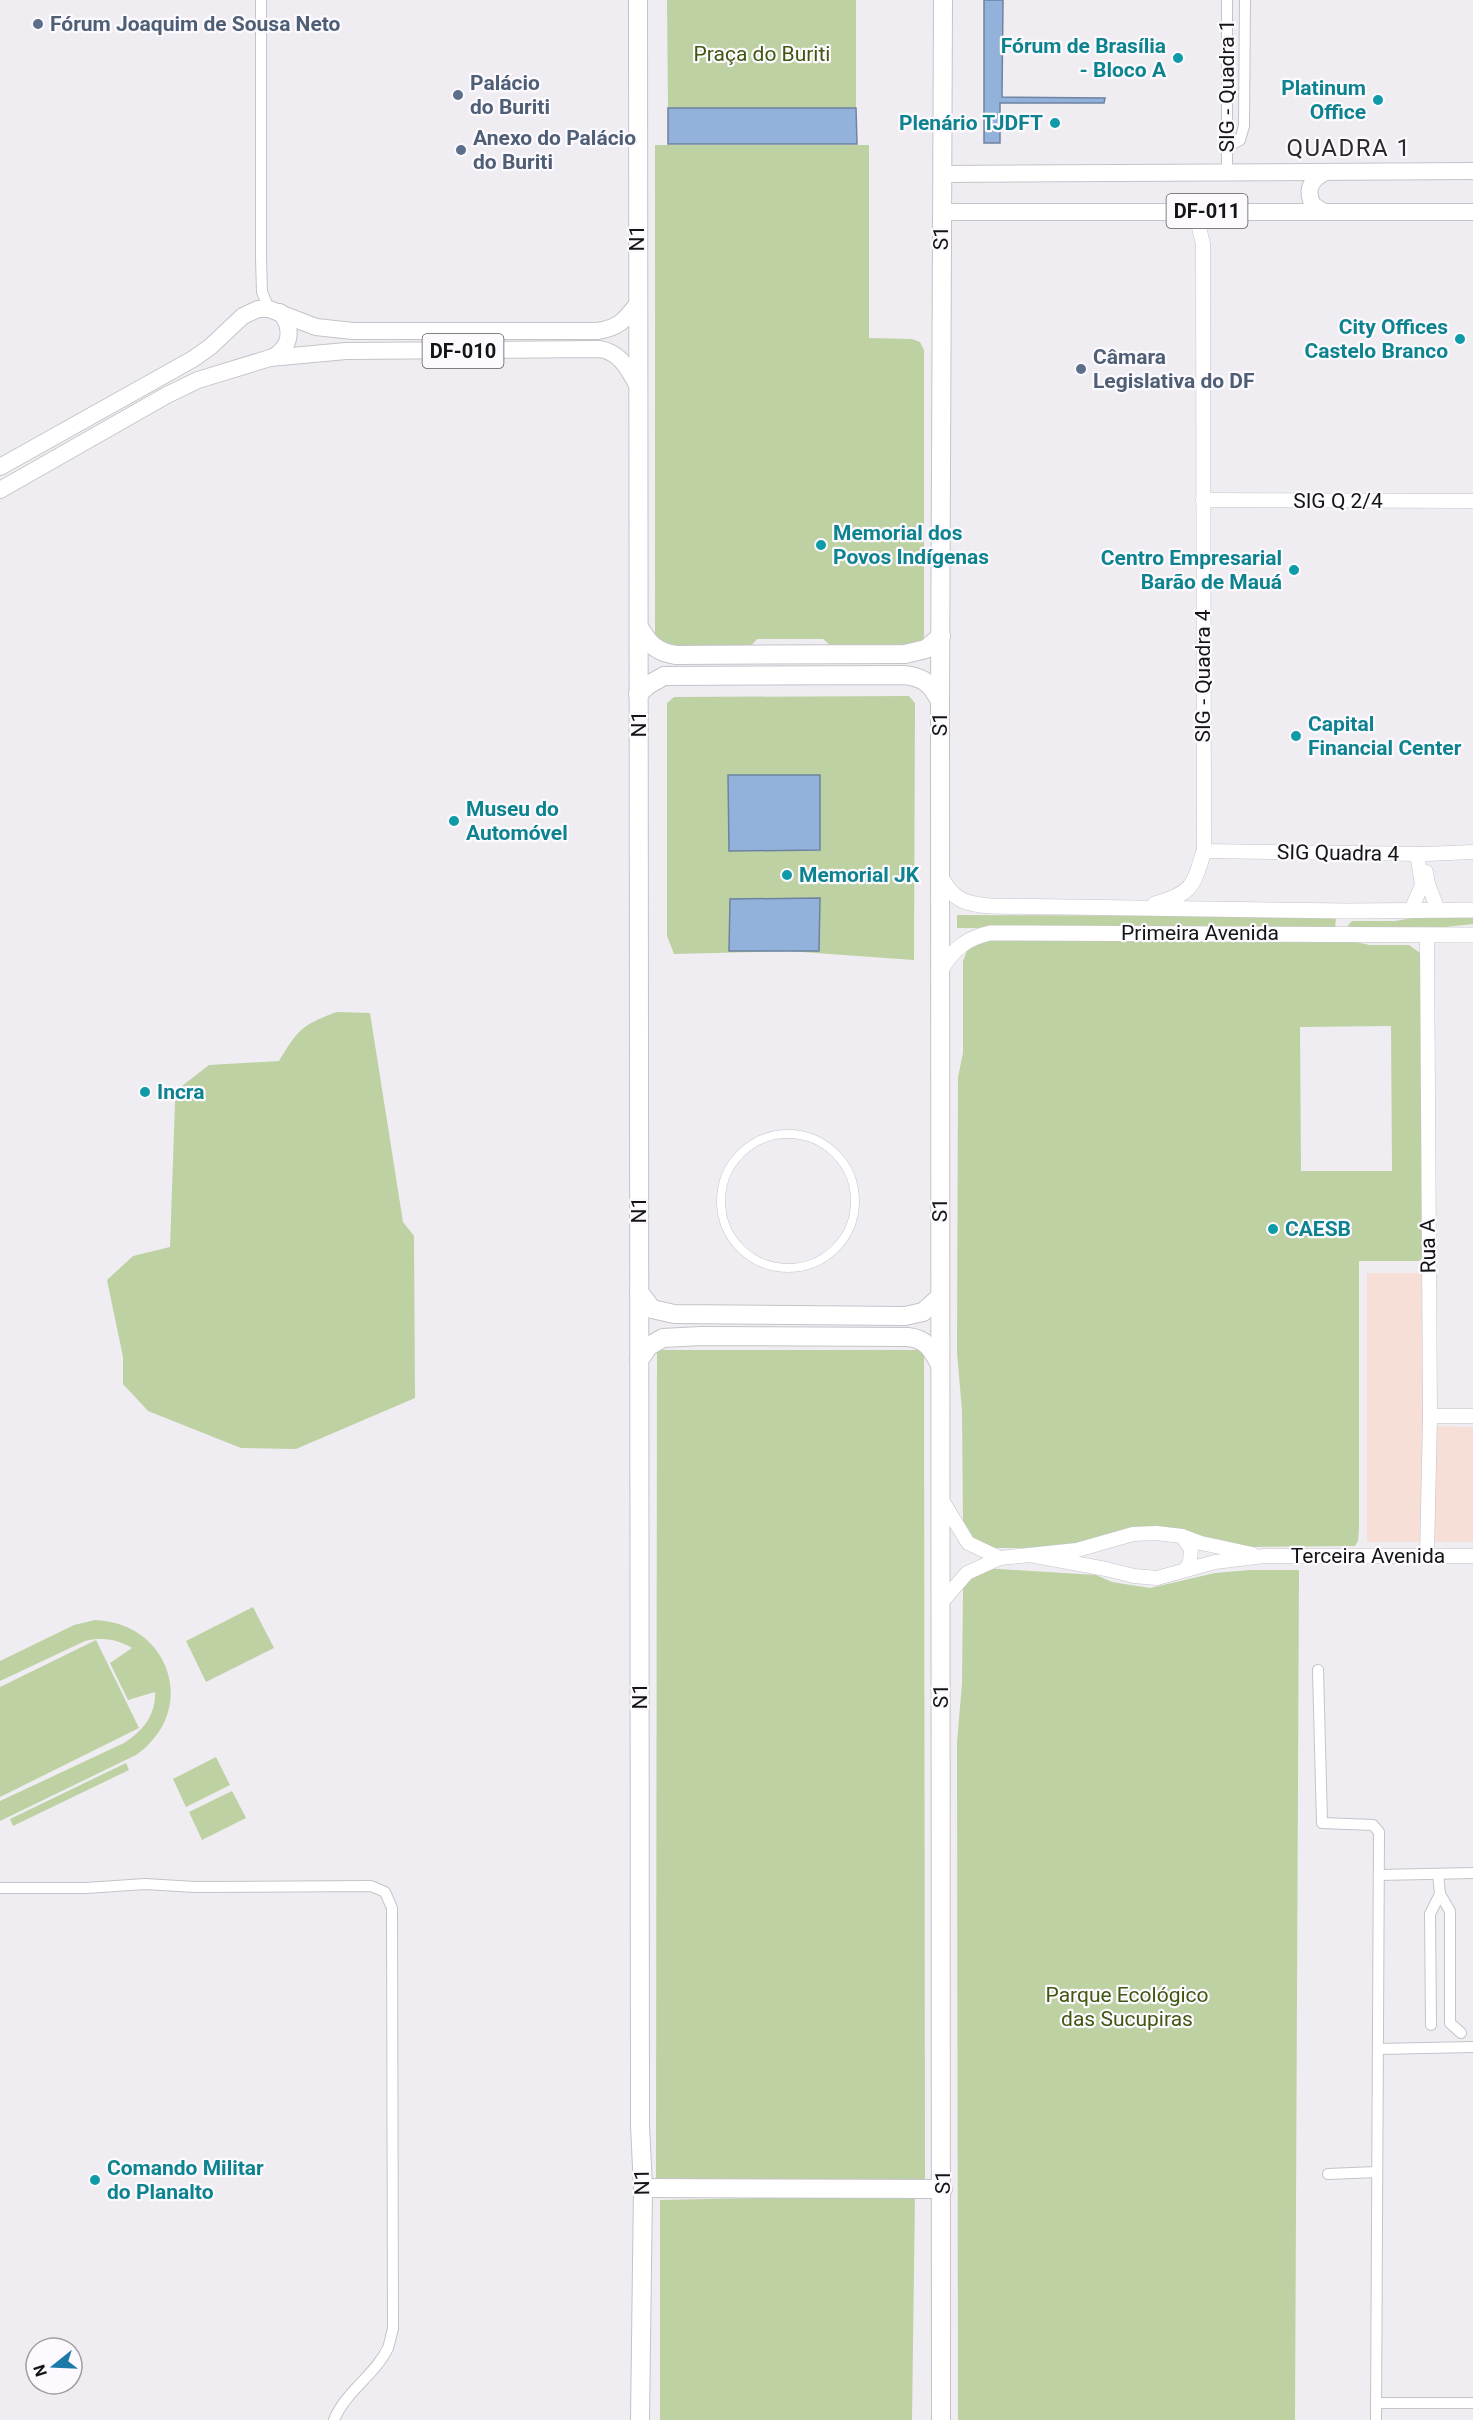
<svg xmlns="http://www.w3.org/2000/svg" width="1473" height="2420" font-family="Roboto,sans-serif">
<rect width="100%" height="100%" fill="#efedf2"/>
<!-- commercial -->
<polygon fill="#f7ded6" points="1367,1273 1422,1273 1423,1426 1473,1427 1473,1542 1367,1542"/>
<!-- green -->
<g fill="#bdd1a3" fill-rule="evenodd">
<polygon points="667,0 856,0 856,108 668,108"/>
<polygon points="655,145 869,145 869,338 912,339 920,342 924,350 924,637 921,643 913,646 831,646 823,639 757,639 750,647 665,647 655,637"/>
<polygon points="909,696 915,703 914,960 788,951 674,954 667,936 667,703 674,697"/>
<polygon points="957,915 1336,916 1335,929 957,928"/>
<polygon points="1425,916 1473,916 1473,924 1427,929 1349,927 1348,925 1352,921 1395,921"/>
<path d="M982 940H1346L1370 945H1409L1420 953 1422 1258 1419 1261H1359V1528L1358 1541 1355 1546 1238 1547 1165 1530 1043 1548H982L975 1544 963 1525 962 1411 957 1352 958 1077 963 1053V961L968 948ZM1391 1026 1392 1171H1301L1300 1027Z"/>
<path d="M337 1012 370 1013 403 1222 414 1236 415 1398 296 1449 241 1448 148 1411 123 1384V1357L107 1280 133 1256 170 1247 175 1102 178 1089 209 1065 279 1061C298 1030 301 1025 337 1012Z"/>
<polygon points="657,1350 924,1350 925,2181 656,2186"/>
<polygon points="983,1568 1096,1575 1112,1582 1150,1588 1215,1573 1250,1570 1299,1570 1295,2420 958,2420 957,1743 962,1683 963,1589 965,1582"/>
<polygon points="253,1607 274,1648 206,1682 186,1641"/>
<path d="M95 1620C171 1623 199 1711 136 1755L0 1821V1801L124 1743C143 1731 156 1715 155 1692L128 1700 110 1663 132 1648C117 1639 102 1637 85 1641L0 1681V1661L74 1625Z"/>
<polygon points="96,1640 139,1728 0,1797 0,1687"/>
<polygon points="216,1757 230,1785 186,1807 173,1779"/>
<polygon points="126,1763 129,1770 13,1826 10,1819"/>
<polygon points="232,1791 246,1818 202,1840 189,1812"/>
<polygon points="915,2195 912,2420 660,2420 660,2200"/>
</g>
<!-- water -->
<g fill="#93b2db" stroke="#6d83a0" stroke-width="1.5">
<polygon points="984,0 1003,0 1002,97 1105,98 1104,103 1000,103 1000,143 984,143"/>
<polygon points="668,108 856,108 857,144 668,144"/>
<polygon points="728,775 820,775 820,850 729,851"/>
<polygon points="820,898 819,951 729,951 730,899"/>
</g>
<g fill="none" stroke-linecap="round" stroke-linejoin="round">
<!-- pedestrian casing -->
<g stroke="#c5c3c8" stroke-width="9">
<circle id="pedestrian" cx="788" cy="1201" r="67"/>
</g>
<!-- minor casing -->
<g stroke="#c5c3c8" stroke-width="12">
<g id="minor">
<polyline points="261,0 261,258 262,292 269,309"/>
<polyline points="1227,0 1227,173"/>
<polyline points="1227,147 1240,140 1244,126 1245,0"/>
<polyline points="1318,1670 1322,1823 1373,1825 1379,1832 1376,2420"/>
<polyline points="1379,1875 1473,1873"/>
<path d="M0 1888H86L145 1884 195 1887 371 1886 385 1892 392 1908 393 2329C391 2335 390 2342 388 2348 375 2375 345 2392 334 2420"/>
<polyline points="1440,1894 1450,1911 1450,2023 1461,2033"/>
<polyline points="1431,2025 1430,1914 1440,1894 1438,1874"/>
<polyline points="1378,2049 1473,2047"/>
<polyline points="1328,2174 1377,2172"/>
<polyline points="1376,2403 1473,2403"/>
</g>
</g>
<!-- tertiary casing -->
<g stroke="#c5c3c8" stroke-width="15">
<g id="tertiary">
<polyline points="1195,211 1203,244 1204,851 1425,854 1473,852"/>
<polyline points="1203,500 1473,501"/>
<polyline points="1426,872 1428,884 1438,910"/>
<polyline points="1411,910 1422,885 1417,854"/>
<polyline points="1430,1416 1473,1416"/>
<polyline points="942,1500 968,1543 1000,1558"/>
<polyline points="1182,1536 1191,1549 1190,1562 1186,1569"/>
<polyline points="1030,1555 1106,1569 1134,1576 1157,1578 1215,1562 1264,1556 1473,1556"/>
<polyline points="1427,1556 1430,1416 1427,936"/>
<polyline points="941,1603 967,1573 1000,1558 1077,1550 1133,1534 1156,1533 1182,1536 1201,1543 1252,1554"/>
</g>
</g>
<!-- secondary casing -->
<g stroke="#c5c3c8" stroke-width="16">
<g id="secondary">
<path d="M941 877C953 900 965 904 990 906L1348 911 1473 910"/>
<path d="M1155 904C1192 893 1193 887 1204 851"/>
<path d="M941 970C953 949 967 938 990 933L1473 935"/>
</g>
</g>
<!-- primary casing -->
<g stroke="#c5c3c8" stroke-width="18">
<g id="primary">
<polyline points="943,174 1473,171"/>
<polyline points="942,212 1473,212"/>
<path d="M1324 212 1313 205C1305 189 1311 180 1325 172"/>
<path d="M271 358C291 348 294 329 280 312"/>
<path d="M0 467 193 359 210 347 243 316 258 309H269L316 327 353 331H597C619 328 625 320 638 303"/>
<path d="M0 490 167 395 198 380 270 358 346 351 600 349C621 353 627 368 638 386"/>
</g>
</g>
<!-- trunk casing -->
<g stroke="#c5c3c8" stroke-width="20">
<g id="trunk">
<polyline points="638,0 640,2125 643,2188 640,2420"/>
<path d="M639 627C649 644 656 652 676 655L905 654 926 649 941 636"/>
<path d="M638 694 648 685 664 676 904 675C924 677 931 684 940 701"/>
<polyline points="639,1292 652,1309 674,1314 905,1316 923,1312 940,1297"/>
<path d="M639 1360 649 1346 663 1338 701 1336 908 1337C926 1339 932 1349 940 1365"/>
<polyline points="643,2188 943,2189"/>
<polyline points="941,2420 940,701 943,0"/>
</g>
</g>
<!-- pedestrian -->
<use href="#pedestrian" stroke="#fff" stroke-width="8"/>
<!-- minor -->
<use href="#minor" stroke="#fff" stroke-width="10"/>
<!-- tertiary -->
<use href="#tertiary" stroke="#fff" stroke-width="14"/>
<!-- secondary -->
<use href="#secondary" stroke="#fff" stroke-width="15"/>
<!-- primary -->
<use href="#primary" stroke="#fff" stroke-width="16"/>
<!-- trunk -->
<use href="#trunk" stroke="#fff" stroke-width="18"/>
</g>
<!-- markers -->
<g fill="#5c6f8a" stroke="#fcfaff" stroke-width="2">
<circle cx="38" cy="24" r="6"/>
<circle cx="458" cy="95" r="6"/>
<circle cx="461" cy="150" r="6"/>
<circle cx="1081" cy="369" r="6"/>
</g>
<g fill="#0f9aa8" stroke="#fcfaff" stroke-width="2">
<circle cx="1178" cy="58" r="6"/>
<circle cx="1378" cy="100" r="6"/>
<circle cx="1055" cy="123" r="6"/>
<circle cx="1460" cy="339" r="6"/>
<circle cx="821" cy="545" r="6"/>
<circle cx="1294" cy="570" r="6"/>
<circle cx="1296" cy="736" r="6"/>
<circle cx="454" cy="821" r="6"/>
<circle cx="787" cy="875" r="6"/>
<circle cx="145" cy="1092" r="6"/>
<circle cx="1273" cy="1229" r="6"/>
<circle cx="95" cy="2180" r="6"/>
</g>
<g text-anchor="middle" stroke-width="4.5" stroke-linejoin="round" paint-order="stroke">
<!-- shield labels -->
<g fill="#fcfaff" stroke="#5a595b" stroke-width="1.5">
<rect x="1166.5" y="194" width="81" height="34" rx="4.5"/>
<rect x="422.5" y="334" width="81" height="34" rx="4.5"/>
</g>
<g font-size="20" font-weight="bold" fill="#141415">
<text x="1207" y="218">DF-011</text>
<text x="463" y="358">DF-010</text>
</g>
<!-- service labels -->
<g font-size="21" font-weight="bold" fill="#4e5e75" stroke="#fcfaff" text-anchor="start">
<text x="50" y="31">Fórum Joaquim de Sousa Neto</text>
<text x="470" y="90">Palácio<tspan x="470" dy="24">do Buriti</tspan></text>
<text x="473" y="145">Anexo do Palácio<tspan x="473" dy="24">do Buriti</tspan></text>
<text x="1093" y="364">Câmara<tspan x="1093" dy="24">Legislativa do DF</tspan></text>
</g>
<!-- culture labels -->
<g font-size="21" font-weight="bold" fill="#0d838f" stroke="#fcfaff" text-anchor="start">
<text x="1166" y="53" text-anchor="end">Fórum de Brasília<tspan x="1166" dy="24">- Bloco A</tspan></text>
<text x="1366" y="95" text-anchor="end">Platinum<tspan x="1366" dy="24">Office</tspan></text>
<text x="1043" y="130" text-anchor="end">Plenário TJDFT</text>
<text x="1448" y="334" text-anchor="end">City Offices<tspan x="1448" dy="24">Castelo Branco</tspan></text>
<text x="833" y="540">Memorial dos<tspan x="833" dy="24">Povos Indígenas</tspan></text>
<text x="1282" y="565" text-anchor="end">Centro Empresarial<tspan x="1282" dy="24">Barão de Mauá</tspan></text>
<text x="1308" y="731">Capital<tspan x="1308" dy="24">Financial Center</tspan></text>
<text x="466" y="816">Museu do<tspan x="466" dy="24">Automóvel</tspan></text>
<text x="799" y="882">Memorial JK</text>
<text x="157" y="1099">Incra</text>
<text x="1285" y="1236">CAESB</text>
<text x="107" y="2175">Comando Militar<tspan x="107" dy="24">do Planalto</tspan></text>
</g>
<!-- park labels -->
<g font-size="21" fill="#405710" stroke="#fcfaff">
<text x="762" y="61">Praça do Buriti</text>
<text x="1127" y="2002">Parque Ecológico<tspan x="1127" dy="24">das Sucupiras</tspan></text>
</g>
<!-- street labels -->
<g font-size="21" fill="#141415" stroke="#fcfaff">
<text transform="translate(1227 86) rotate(-90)" y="7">SIG - Quadra 1</text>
<text transform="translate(637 238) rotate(-90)" y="7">N1</text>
<text transform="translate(941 238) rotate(-90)" y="7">S1</text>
<text x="1338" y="508">SIG Q 2/4</text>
<text transform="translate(1203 676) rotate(-90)" y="7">SIG - Quadra 4</text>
<text transform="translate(639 724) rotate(-90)" y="7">N1</text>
<text transform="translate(940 724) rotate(-90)" y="7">S1</text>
<text transform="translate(1338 853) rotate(1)" y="7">SIG Quadra 4</text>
<text x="1200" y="940">Primeira Avenida</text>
<text transform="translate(639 1210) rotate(-90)" y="7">N1</text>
<text transform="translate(940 1210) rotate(-90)" y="7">S1</text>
<text transform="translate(1428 1246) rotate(-91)" y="7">Rua A</text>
<text x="1368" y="1563">Terceira Avenida</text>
<text transform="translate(640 1696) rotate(-90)" y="7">N1</text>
<text transform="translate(941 1696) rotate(-90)" y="7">S1</text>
<text transform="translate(642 2182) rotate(-91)" y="7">N1</text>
<text transform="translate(943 2182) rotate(-90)" y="7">S1</text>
</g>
<!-- quarter labels -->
<g font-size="24" letter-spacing="1.5" fill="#2c2a2e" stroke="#fcfaff">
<text x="1349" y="156">QUADRA 1</text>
</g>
</g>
<!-- north arrow -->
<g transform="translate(54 2366) rotate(252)"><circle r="28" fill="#fcfaff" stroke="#9f9ea1" stroke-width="1.5"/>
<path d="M0-4.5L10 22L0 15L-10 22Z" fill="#1b7aa7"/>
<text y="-9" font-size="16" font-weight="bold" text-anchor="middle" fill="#141415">N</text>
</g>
</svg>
